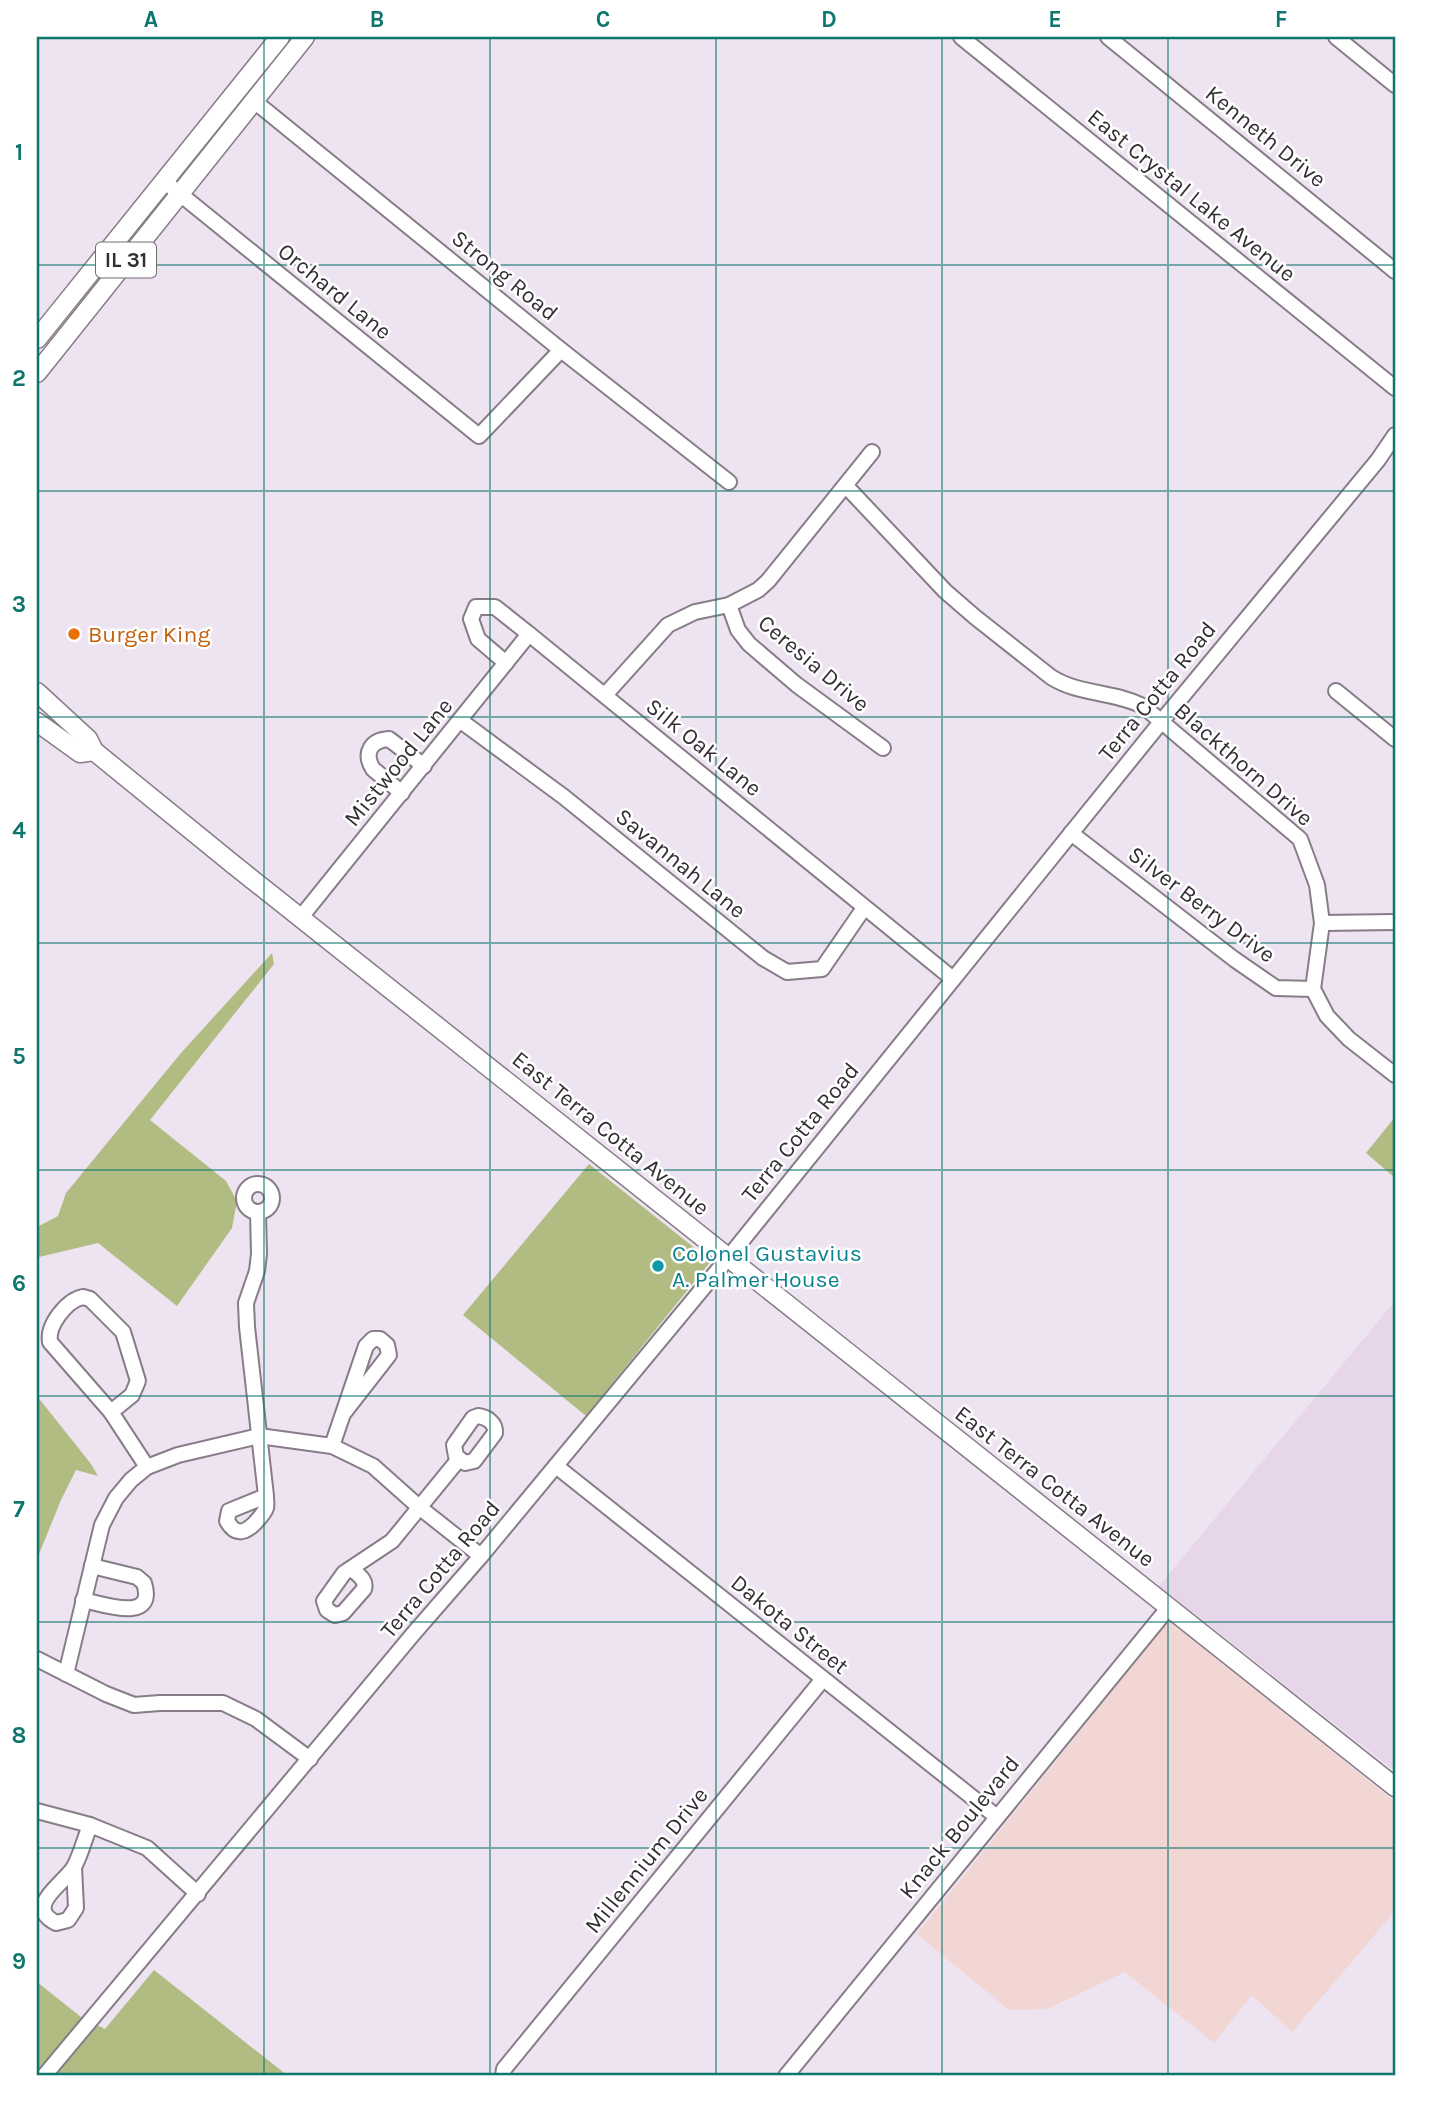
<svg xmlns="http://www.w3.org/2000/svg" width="1432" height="2113" font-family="Karla,sans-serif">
<rect width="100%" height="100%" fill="#eee3f0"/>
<!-- built -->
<polygon fill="#e7d6e9" points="1395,1301 1395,1771 1159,1586"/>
<!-- industrial -->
<polygon fill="#f1d6d3" points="1169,1620 1395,1802 1395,1911 1292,2032 1252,1995 1214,2043 1125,1972 1047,2009 1009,2010 917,1934"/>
<!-- green -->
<g fill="#b0bc81">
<polygon points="272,953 274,964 150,1120 226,1181 237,1201 232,1228 177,1306 98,1243 39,1257 37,1259 37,1227 58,1216 66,1193 181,1053"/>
<polygon points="1395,1117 1395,1178 1366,1153"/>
<polygon points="589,1164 711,1261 586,1416 463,1315"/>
<polygon points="37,1396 91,1464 98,1476 76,1470 61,1500 37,1559"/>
<polygon points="154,1970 288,2076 37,2076 37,1982 81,2017 105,2029"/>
</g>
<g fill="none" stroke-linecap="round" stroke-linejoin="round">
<!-- minor casing -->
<g stroke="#877c88" stroke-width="18">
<g id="minor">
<polyline points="961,37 1395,388"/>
<polyline points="1108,37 1395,271"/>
<polyline points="1336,37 1395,85"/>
<polyline points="254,101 561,350 729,482"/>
<polyline points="164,181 479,436 561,350"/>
<path d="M846 486 945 591 975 617 1051 677C1079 695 1113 691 1143 706L1300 839 1317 885 1322 923 1313 989 1327 1016 1349 1039 1395 1075"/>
<polyline points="729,605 738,630 749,644 797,685 883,748"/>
<polyline points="506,663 478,639 471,619 476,607 495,607 529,634 953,979"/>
<polyline points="1336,691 1395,739"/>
<polyline points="605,695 668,625 695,612 729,605 758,590 768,581 872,452"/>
<polyline points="461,721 564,797 763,958 787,972 822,969 864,908"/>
<path d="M402 793 373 769C363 753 371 740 389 739L424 766"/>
<polyline points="1071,833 1234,959 1276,988 1313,989"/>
<polyline points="301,917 529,634"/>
<polyline points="1322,923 1395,922"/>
<circle cx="258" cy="1198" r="14"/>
<path d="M258 1213 259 1254 257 1271 246 1303 247 1327 266 1496C266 1500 267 1504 266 1508 264 1514 259 1518 255 1523 244 1534 235 1535 227 1521L229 1511 266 1496"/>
<path d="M83 1297 90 1299 123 1332 138 1381 132 1395 111 1412 50 1342C47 1325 67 1300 83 1297Z"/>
<polyline points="111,1412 147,1467"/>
<path d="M478 1416C487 1417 496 1423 495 1433L474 1461 465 1463 456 1456 454 1445 473 1418Z"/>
<polyline points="332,1446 366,1346 373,1339 380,1339 387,1345 389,1355 343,1414"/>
<polyline points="556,1466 997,1817"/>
<path d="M352 1569C358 1575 367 1580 364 1589L343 1613 335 1615 327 1610 324 1601 344 1573 392 1541 459 1459"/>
<path d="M83 1600C103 1604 157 1624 144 1583L137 1577 92 1566"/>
<polyline points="37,1659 106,1694 134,1705 160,1703 223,1703 256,1719 310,1759"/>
<polyline points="66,1674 102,1525 116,1498 131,1480 147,1467 178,1455 259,1436 332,1446 373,1466 419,1507 481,1556"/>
<polyline points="37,1811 90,1825 147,1848 198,1894"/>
<path d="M74 1867 76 1908 68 1920 56 1923C23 1906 65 1883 74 1867 81 1854 85 1838 90 1825"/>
<polyline points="44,2076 414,1633 481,1556 728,1258 1161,722 1378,460 1395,435"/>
<polyline points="503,2076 504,2069 823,1679"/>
<polyline points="786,2076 1169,1607"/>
</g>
</g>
<!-- major casing -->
<g stroke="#877c88" stroke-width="21">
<g id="major">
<polyline points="37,339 280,37"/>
<polyline points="37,373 305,37"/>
<polyline points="37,692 88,739 94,751 234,865 1395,1787"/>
<polyline points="37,722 80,753 94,751"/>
</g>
</g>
<!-- minor -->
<use href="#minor" stroke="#fff" stroke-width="14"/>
<!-- major -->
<use href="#major" stroke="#fff" stroke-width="18"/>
</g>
<!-- grid -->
<path fill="none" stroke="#0f766e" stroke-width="2" stroke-opacity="0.55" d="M264 37V2076M490 37V2076M716 37V2076M942 37V2076M1168 37V2076M37 265H1395M37 491H1395M37 717H1395M37 943H1395M37 1170H1395M37 1396H1395M37 1622H1395M37 1848H1395"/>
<!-- markers -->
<circle fill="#e8710a" stroke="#fff" stroke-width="2.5" cx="74" cy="634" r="7"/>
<circle fill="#0f9aa8" stroke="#fff" stroke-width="2.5" cx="658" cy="1266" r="7"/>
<g text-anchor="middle" stroke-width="5" stroke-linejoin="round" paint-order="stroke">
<!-- shield labels -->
<rect fill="#fff" stroke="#706d71" stroke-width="2" x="96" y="242.5" width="60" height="35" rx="5"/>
<g font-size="21" font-weight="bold" fill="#332e34">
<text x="126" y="267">IL 31</text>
</g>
<!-- street labels -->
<g font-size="23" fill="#332e34" stroke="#fff">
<text transform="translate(1266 136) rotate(39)" y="8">Kenneth Drive</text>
<text transform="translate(1192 195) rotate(39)" y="8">East Crystal Lake Avenue</text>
<text transform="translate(505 275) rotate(39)" y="8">Strong Road</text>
<text transform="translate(335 291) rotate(39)" y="8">Orchard Lane</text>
<text transform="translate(814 663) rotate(40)" y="8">Ceresia Drive</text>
<text transform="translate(1157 691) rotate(-51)" y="8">Terra Cotta Road</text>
<text transform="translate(704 747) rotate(39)" y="8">Silk Oak Lane</text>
<text transform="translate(398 762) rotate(-51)" y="8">Mistwood Lane</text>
<text transform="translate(1244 764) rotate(41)" y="8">Blackthorn Drive</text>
<text transform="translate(681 863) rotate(39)" y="8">Savannah Lane</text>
<text transform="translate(1202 904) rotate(37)" y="8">Silver Berry Drive</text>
<text transform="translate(800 1132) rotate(-51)" y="8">Terra Cotta Road</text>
<text transform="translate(611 1133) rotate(39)" y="8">East Terra Cotta Avenue</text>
<text transform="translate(1055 1486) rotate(38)" y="8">East Terra Cotta Avenue</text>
<text transform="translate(440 1569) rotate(-50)" y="8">Terra Cotta Road</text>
<text transform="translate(790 1624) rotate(39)" y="8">Dakota Street</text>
<text transform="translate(959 1827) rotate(-51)" y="8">Knack Boulevard</text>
<text transform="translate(646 1860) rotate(-51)" y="8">Millennium Drive</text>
</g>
<!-- food labels -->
<g font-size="23" fill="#c56008" stroke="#fff" text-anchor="start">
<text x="88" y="642">Burger King</text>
</g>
<!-- culture labels -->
<g font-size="23" fill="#0d838f" stroke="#fff" text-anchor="start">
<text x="672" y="1261">Colonel Gustavius<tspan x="672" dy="26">A. Palmer House</tspan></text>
</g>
</g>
<!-- border -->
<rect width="1432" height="2113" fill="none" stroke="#ffffff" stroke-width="77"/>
<rect x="38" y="38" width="1356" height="2036" fill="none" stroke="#0f766e" stroke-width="2.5"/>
<g font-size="23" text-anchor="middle" font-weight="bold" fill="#0f766e">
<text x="151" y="27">A</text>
<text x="377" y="27">B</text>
<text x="603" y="27">C</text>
<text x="829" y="27">D</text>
<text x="1055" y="27">E</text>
<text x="1281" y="27">F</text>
<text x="19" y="160">1</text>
<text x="19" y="386">2</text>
<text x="19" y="612">3</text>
<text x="19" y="838">4</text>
<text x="19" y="1064">5</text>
<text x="19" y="1291">6</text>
<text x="19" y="1517">7</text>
<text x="19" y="1743">8</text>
<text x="19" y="1969">9</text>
</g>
</svg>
